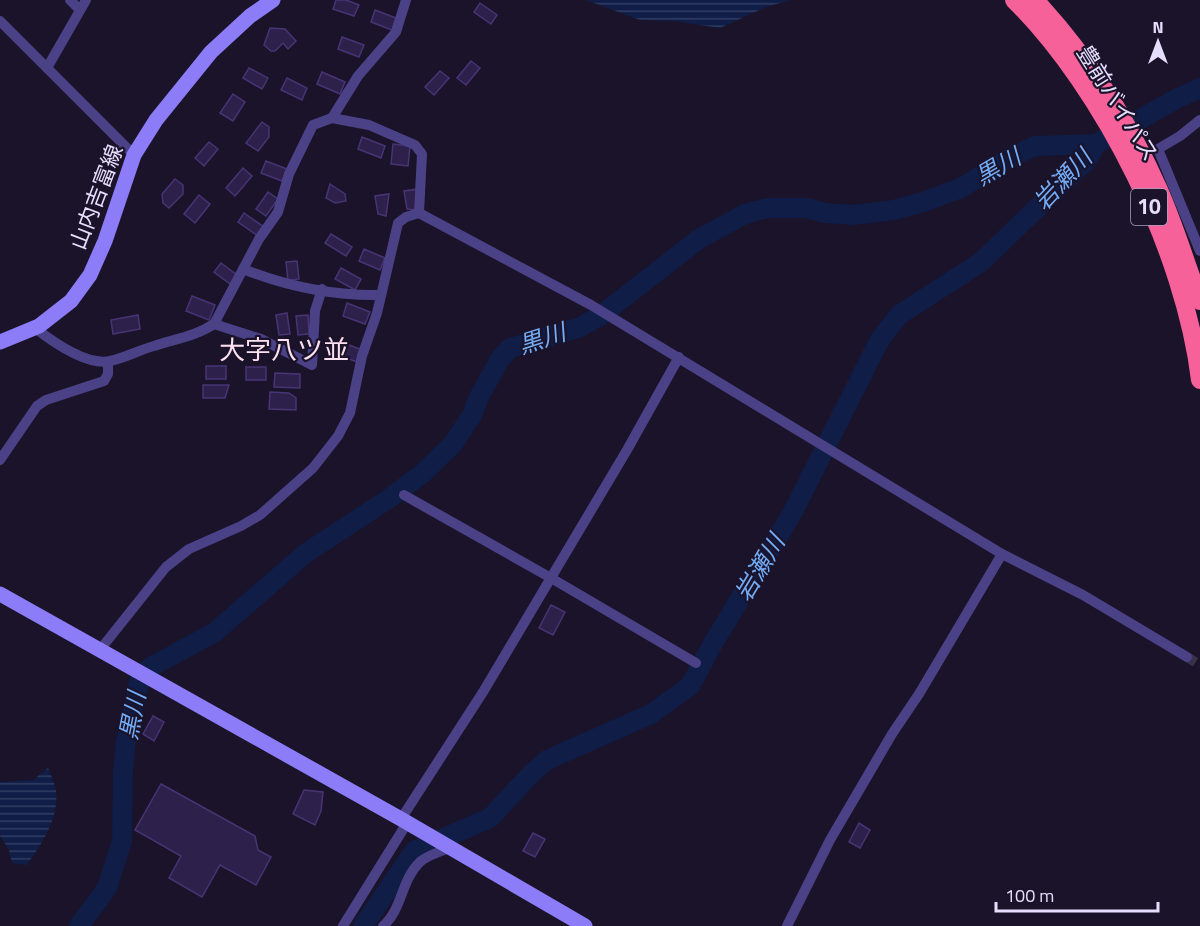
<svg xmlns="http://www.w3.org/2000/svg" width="1200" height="926" font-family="'Titillium Web','Noto Sans JP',sans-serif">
<defs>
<pattern id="water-rules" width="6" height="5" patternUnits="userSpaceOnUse" patternTransform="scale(1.5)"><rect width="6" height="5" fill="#0f1d47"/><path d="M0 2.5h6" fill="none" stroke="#323d62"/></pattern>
</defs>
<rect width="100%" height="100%" fill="#1a132a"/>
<!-- water -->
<g fill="url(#water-rules)">
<polygon points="586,0 790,0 766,7 720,28 674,21 640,20"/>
<path d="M48 768C51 775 55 784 56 791 59 819 42 843 27 865L12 863 9 850 0 836V782L33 780Z"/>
</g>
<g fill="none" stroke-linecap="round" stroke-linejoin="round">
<!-- river -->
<g stroke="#0f1d47" stroke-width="20">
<polyline points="79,926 107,888 122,841 123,772 126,741 139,682 149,668 215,632 306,553 387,500 423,473 452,445 472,415 478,399 500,359 510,348 578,328 600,316 699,239 745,214 767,208 807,208 825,213 854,215 894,210 923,202 961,188 1007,159 1035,146 1096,144 1176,99 1200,88"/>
<polyline points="363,926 414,851 490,818 531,774 547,760 651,714 690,686 715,640 793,512 879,341 899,315 981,262 1087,160 1096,144"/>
</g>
</g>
<!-- building -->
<g fill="#2d204a" stroke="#483475" stroke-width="1.5">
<polygon points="336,0 346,0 359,5 354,16 333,9"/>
<polygon points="480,3 497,15 491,24 474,12"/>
<polygon points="375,10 396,18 392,30 371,22"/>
<polygon points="270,28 285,29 296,41 288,49 283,43 275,51 271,51 264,45"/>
<polygon points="342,37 364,45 359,57 338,49"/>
<polygon points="471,61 480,68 466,85 457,78"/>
<polygon points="249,68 268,78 262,89 243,78"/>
<polygon points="440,71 449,78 434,95 425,87"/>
<polygon points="322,72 345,82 340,94 317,84"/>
<polygon points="287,78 307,88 302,100 281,90"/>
<polygon points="233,94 245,102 233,121 220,113"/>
<polygon points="262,122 269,127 269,137 258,151 246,143"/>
<polygon points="362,137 385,146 381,158 358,149"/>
<polygon points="209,142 218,149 204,166 195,158"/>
<polygon points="393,144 410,146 408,166 391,164"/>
<polygon points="266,161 287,169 282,181 261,173"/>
<polygon points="243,168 252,176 235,196 226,188"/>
<polygon points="175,179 183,185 183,194 169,208 163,203 162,194"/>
<polygon points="330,184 345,194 346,201 335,203 326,198"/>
<polygon points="418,189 415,210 407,209 404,191"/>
<polygon points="268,192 278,199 266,216 256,209"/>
<polygon points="389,194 386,216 378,214 375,196"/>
<polygon points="199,195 210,204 195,223 184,214"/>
<polygon points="244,213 264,227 258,236 238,222"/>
<polygon points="331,234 352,247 346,256 325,243"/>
<polygon points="364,249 385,258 380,270 359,261"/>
<polygon points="297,261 299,279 288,281 286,262"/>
<polygon points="221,263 237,275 230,284 214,272"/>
<polygon points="341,268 361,279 355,290 335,279"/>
<polygon points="192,296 215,305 209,320 186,311"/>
<polygon points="347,303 370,312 365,324 343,316"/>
<polygon points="287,313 290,334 279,335 276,315"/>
<polygon points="138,315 140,329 113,334 111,320"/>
<polygon points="308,315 309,334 298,335 296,316"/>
<polygon points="339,341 362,350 357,362 334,353"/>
<rect x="206" y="366" width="20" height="13"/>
<rect x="246" y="367" width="20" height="13"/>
<polygon points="275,373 300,374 300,388 274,387"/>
<polygon points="203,385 229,385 225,398 203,398"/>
<polygon points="270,392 289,393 296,398 296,410 269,409"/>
<polygon points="551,605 565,612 553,635 539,628"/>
<polygon points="153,716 164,722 154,741 143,734"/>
<polygon points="161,784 255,836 258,850 271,857 256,885 220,865 202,897 169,878 181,856 135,830"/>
<polygon points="304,790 323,792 321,811 315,825 293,814"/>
<polygon points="859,823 870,830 860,848 849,842"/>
<polygon points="533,833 545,839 535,857 523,851"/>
</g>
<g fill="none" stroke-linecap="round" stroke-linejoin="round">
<!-- street-tunnel -->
<polyline stroke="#38314a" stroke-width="10" stroke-dasharray="10 5" stroke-linecap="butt" points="1187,657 1200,665"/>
<!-- street -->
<g stroke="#4b4186" stroke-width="10">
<polyline points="70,0 79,9"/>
<polyline points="0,21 134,155"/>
<polyline points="47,68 86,0"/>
<polyline points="332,118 358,76 396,32 406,0"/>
<polyline points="1200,120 1180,136 1158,149 1200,251"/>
<path d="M243 269C286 286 335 296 381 295"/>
<polyline points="214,324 261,339 312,365 315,311 322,289"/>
<path d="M35 328C53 342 86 366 110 361 125 358 139 350 154 346 175 339 196 336 214 324L259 239 278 212 289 174 313 125 332 118 369 125 415 145 422 154 419 213 591 305 1002 554 1083 595 1187 657"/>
<polyline points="0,460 37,406 46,400 104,381 108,374 108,362"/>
<polyline points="404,495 551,578 696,663"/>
<polyline points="99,651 166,567 189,549 241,526 260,515 313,468 338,436 350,413 362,356 377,313 398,223 406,217 419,213"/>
<polyline points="401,819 483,692 627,450 679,357"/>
<polyline points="343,926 407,823"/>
<path d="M383 926C402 910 401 881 419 863 425 856 440 852 449 848"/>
<polyline points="787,926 830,840 892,734 919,694 1002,554"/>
</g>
<!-- secondary -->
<g stroke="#8c7cf7" stroke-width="15">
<polyline points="0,342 39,326 71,301 90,275 105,241 134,155 156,120 211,52 250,16 273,0"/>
<polyline points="0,594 401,819 585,926"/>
</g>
<!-- highway -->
<g stroke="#f56198" stroke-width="18">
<path d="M1014 0C1105 90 1185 253 1200 380"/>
<path d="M1035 0C1086 55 1129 122 1159 190 1175 226 1186 264 1200 301"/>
</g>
</g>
<g text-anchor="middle" stroke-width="4.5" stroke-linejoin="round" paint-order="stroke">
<!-- shield labels -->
<rect fill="#1a132a" stroke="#a8a1be" stroke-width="1.5" x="1131" y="189" width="36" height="36" rx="4.5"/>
<g font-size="21" font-weight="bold" fill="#e5defd">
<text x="1149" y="214">10</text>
</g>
<!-- street labels -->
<g font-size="22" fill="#e5defd" stroke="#1a132a">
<text transform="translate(1118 103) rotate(58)" y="8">豊前バイパス</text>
<text transform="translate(96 197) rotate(-69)" y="8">山内吉富線</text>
</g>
<!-- water labels -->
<g font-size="24" font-style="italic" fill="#73abf6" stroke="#1a132a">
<text transform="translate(998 167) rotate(-30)" y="8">黒川</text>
<text transform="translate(1063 180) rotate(-47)" y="8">岩瀬川</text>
<text transform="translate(542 339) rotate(-18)" y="8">黒川</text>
<text transform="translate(760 568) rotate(-59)" y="8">岩瀬川</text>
<text transform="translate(133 716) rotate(-79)" y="8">黒川</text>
</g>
<!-- quarter labels -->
<g font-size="26" fill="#fde0ef" stroke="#1a132a">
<text x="284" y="359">大字八ツ並</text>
</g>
</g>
<!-- north arrow -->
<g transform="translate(1158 42)" stroke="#1a132a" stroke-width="4.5" paint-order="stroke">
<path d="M0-4.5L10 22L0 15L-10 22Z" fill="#e5defd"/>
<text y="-9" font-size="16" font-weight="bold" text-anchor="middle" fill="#e5defd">N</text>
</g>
<!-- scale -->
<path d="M996 902v9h162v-9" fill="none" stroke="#e5defd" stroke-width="3"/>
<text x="1005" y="902" font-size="18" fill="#e5defd" stroke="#1a132a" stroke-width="4.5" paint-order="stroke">100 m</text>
</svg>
